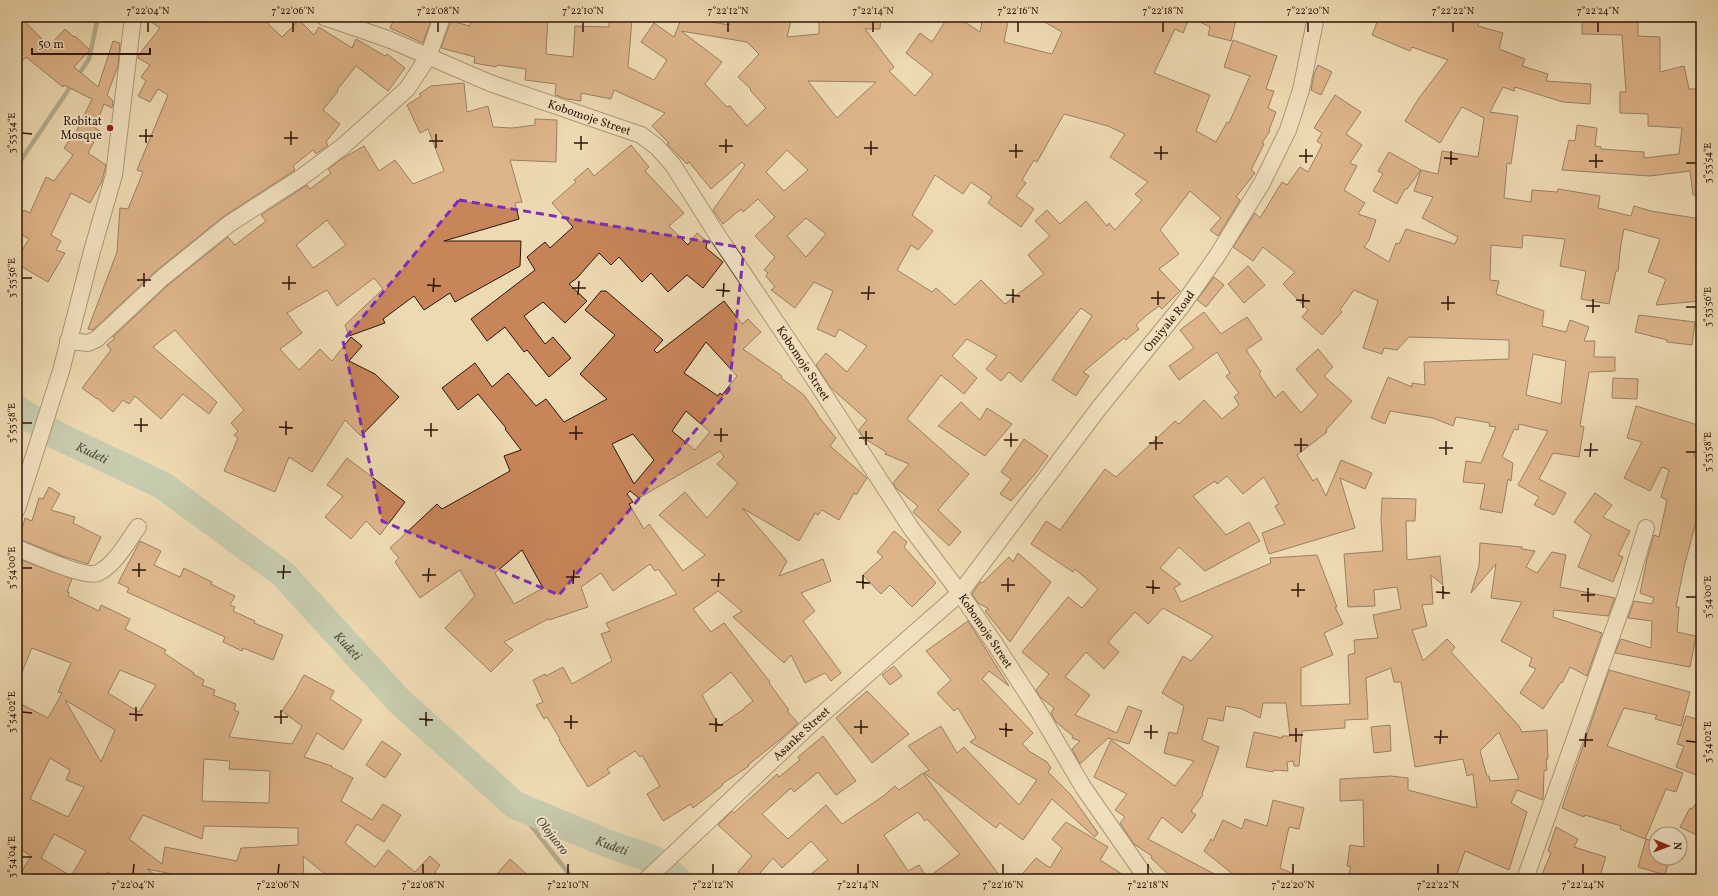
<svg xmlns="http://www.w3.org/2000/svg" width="1718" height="896" font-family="Vollkorn,serif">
<rect width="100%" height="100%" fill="#eedab2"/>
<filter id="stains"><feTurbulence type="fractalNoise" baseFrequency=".005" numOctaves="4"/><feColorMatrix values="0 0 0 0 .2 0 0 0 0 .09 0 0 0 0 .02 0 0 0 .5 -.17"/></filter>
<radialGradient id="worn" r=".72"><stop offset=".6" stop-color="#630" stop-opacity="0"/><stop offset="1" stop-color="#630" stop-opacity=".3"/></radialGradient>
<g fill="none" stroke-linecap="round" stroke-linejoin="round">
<!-- stream -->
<g stroke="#6f7969" stroke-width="4.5">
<polyline points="77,77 89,59 98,17"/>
<polyline points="17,166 73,83"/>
<polyline points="515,805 573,879"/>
</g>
<!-- river -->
<path stroke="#9ba" stroke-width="28" id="s1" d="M17 409 56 435 162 485 283 574 400 702 515 805 606 843 655 860 677 879"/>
</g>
<!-- building -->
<g fill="#c9855a" stroke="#2f1508" fill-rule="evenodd">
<polygon points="17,17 20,17 49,46 65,29 74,37 75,36 90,50 74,67 98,87 113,41 120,43 118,66 107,95 113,101 112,108 104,104 95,128 100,131 88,153 106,165 102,181 90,203 71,193 51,235 61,241 56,250 65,253 48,282 17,264 17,259 29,239 17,232 17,223 24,210 30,213 46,177 54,181 73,155 64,148 77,130 92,99 64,85 63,87 26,57 17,66"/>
<polygon points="144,17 261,17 282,37 299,20 314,35 319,27 352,48 356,39 385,56 387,54 405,68 388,91 356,66 337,90 338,91 323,110 340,124 326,142 328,145 316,154 313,150 293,166 295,170 223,217 156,271 93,330 88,329 117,252 120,208 128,209 143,172 137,170 168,95 158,89 150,102 138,96 146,81 141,77 150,65 138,58 138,56 160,28"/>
<polygon points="395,17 432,17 423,43 390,28"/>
<path d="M471 17H548L546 54 573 57 575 26 609 27V17L632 19 628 67 654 80 667 60 641 42 654 23 674 37 682 17H699L711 22 730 25V17H792L787 37 819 34V17H881L880 29H865L894 67 889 71 915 96 933 74 906 53 920 33 932 42 948 17H957L980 32 983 17H1009L1004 42 1052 54 1062 32 1036 17H1222L1236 20 1231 41 1208 35 1210 27 1190 17 1183 33 1175 29 1154 73 1210 95 1196 131 1216 142 1227 122 1229 123 1250 76 1224 67 1233 40 1277 56 1266 89 1274 91 1268 108 1276 112 1269 130 1270 131 1262 143 1264 144 1251 170 1255 173 1236 197 1240 200 1218 236 1210 230 1221 218 1190 191 1160 230 1179 254 1159 269 1180 291 1162 309 1159 306 1147 315 1136 325 1139 329 1126 340 1124 338 1083 372 1089 376 1076 396 1052 380 1092 316 1081 308 1021 382 1009 372 1001 381 986 369 997 356 967 339 952 356 977 378 964 394 941 375 907 419 969 474 938 510 961 532 949 546 913 512 918 506 896 488 893 483 909 464 885 454 886 452 864 438 859 430 867 420 830 387 816 365 826 353 847 372 867 346 839 329 835 337 817 329 833 291 814 282 795 308 771 290 775 287 766 276 768 273 764 270 775 257 755 236 775 217 758 199 743 212 741 209 723 224 713 210 745 165 742 162 711 189 689 162 687 164 667 144 669 143 652 126 665 113 614 90 611 99 581 93V101L567 99 555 95 556 84 525 80 526 69 497 65 496 67 474 63 475 57 441 48 451 21 470 26ZM681 31 747 42 759 54 738 77 751 89 750 90 766 108 747 126 730 106 727 107 705 84 722 62ZM808 81 876 82 837 118ZM1064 114 1108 126 1125 134 1110 157 1148 182 1135 194 1142 200 1115 230 1109 223 1107 226 1086 201 1060 224 1047 210 1035 221 1050 236 1028 255 1044 274 1005 304 981 280 955 305 936 288 932 292 897 270 911 245 918 250 933 231 912 215 935 175 963 194 971 182 992 197 988 203 1021 227 1034 209 1016 196 1026 183 1022 180 1034 160 1037 162ZM787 150 808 170 784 191 766 172ZM806 218 826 234 806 257 787 236Z"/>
<path d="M1379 17H1480L1478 26 1503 33 1499 49 1525 59 1522 66 1548 74 1546 81 1591 84 1590 104 1563 102 1515 87 1514 91 1503 87 1490 112 1518 116 1511 164 1507 163 1504 198 1531 202 1532 190 1557 192 1558 189 1600 196 1598 208 1631 216 1634 206 1651 211 1701 219V301L1656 305 1666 279 1648 272 1660 239 1624 229 1621 244 1618 271H1616L1609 304 1581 299 1586 271 1560 266 1565 239 1523 235 1522 248 1491 245 1490 280 1499 281 1496 294 1544 311 1542 326 1566 332 1570 320 1589 327 1584 341H1595L1594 357H1615V371L1589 372 1580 426 1584 427 1579 457 1553 453 1539 479 1566 493 1554 515 1534 505 1539 497 1518 485 1548 431 1519 424 1518 430 1514 429 1502 457 1513 463 1511 481 1508 479 1502 513 1480 509 1485 484 1463 482 1466 461 1481 463 1496 427 1489 426 1490 423 1456 417 1453 426 1433 418 1390 411 1385 424 1371 418 1388 377 1412 387V383L1425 385 1424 362 1509 359V340L1409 337 1397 350 1384 348 1382 354 1363 348 1378 301 1354 290 1340 310 1342 312 1322 335 1302 317 1308 310 1283 284 1295 272 1263 247 1253 261 1233 247 1255 213 1260 218 1282 182 1287 185 1300 167 1308 172 1322 145 1317 141 1322 133 1314 128 1335 95 1361 112 1346 134 1362 145 1350 163 1357 166 1344 190 1365 203 1358 214 1376 220 1369 240 1364 247 1389 262 1396 243 1399 244 1406 229 1455 244 1458 237 1422 218 1433 197 1414 191 1421 170 1407 189H1405L1397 204 1373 191 1383 174 1378 171 1389 152 1421 170 1438 174 1442 151 1478 157 1484 118 1462 107 1440 143 1405 121 1419 98 1448 60 1412 47 1410 51 1372 35ZM1533 354 1566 361 1561 404 1526 395Z"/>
<polygon points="1582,17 1638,17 1638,36 1660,37 1660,72 1684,66 1689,89 1696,89 1699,123 1701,124 1700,155 1701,155 1701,195 1693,195 1690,171 1650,176 1562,170 1569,140 1575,141 1577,125 1597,128 1595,146 1601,147 1601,149 1644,152 1644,158 1679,154 1682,128 1648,126 1648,114 1620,113 1620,92 1626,92 1622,35 1582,34"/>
<polygon points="1318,65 1332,72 1321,95 1311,90 1314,74"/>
<path d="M464 83 467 112 488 106 493 127 512 128 535 125V119L557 120 556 162 510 160 522 202 515 203 519 219 444 241H521L520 266 455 302 450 293 424 310 414 296 383 319 385 323 349 336 345 325 383 289 374 278 337 306 327 290 287 313 302 333 280 349 299 370 320 349 332 361 351 337 362 346 349 361 375 374 399 397 361 436 345 420 312 472 289 457 275 492 224 471 238 438 234 435 238 431 231 423 244 410 175 330 153 347 217 402 209 414 183 394 161 419 135 396 129 404 123 400 113 412 97 398V399L82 388 111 350 107 345 115 338 113 337 168 285 228 237 235 245 266 221 261 215 307 185 310 189 331 173 328 169 340 160 364 146 379 171 395 160 413 184 444 171 428 129 420 133 407 105 421 96 419 94 431 86ZM327 220 346 245 313 268 296 245Z"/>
<polygon points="631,145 649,167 645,171 684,213 669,226 688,245 697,233 707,241 706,248 723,262 703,288 687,275 668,292 651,273 642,282 619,257 611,265 599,253 577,278 569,284 587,301 565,323 543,302 524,316 545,344 553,337 571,358 549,377 527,350 524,352 505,327 487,341 471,319 535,270 527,257 545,242 550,248 573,227 552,203 576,182 574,180 588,168 594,176"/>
<polygon points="1248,266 1265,285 1244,303 1228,284"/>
<polygon points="1214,277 1224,285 1206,307 1197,300"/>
<path d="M601 291H606L663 340 654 350 657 353 724 301 742 324 748 319 761 332 743 349 782 376 781 378 804 395 818 415V416L836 438 830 446 867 478 856 495 854 493 839 520 822 510 818 515 815 513 799 541 742 508 787 561 779 576 823 559 831 581 801 593 815 611 803 621 841 673 831 681 825 673 805 683 791 655 784 663 733 617 742 611 718 591 693 609 711 632 724 623 770 682 769 683 789 710 787 711 798 723 783 737 748 765 749 766 722 784 723 785 693 808 691 804 663 821 647 794 660 786 642 755 640 757 635 751 607 769 610 773 588 787 559 740 560 739 547 717 544 719 536 705 543 702 533 680 545 674 546 676 563 667 572 684 612 661 601 634 610 631 606 623 677 594 658 569 655 571 650 564 613 591 601 573 581 587 588 607 549 620 548 619 504 642 513 650 491 672 445 628 475 596 460 570 420 598 395 562 399 558 390 548 437 504 442 509 510 471 504 456 521 450 505 429 506 428 478 394 458 410 442 388 475 363 492 387 508 373 536 406 546 399 564 422 607 399 580 374 615 335 585 310ZM706 342 737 376 722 395 720 393 718 396 684 373ZM686 411 710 432 695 450 672 431ZM633 434 654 460 634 484 612 444ZM720 451 724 457 717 464 738 483 707 518 685 492 659 515 705 555 683 571 649 524 644 529 629 504 633 502 627 494 630 491 639 498ZM522 550 543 588 514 604 495 573ZM731 672 753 701 744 708V709L719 726 702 695Z"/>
<path d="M1204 312 1221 334 1247 317 1262 339 1246 350 1261 372 1259 374 1275 398 1283 391 1301 413 1318 395 1296 369 1318 349 1333 367 1324 376 1352 401 1326 430 1327 432 1297 455 1313 481 1317 478 1326 496 1341 460 1372 473 1365 489 1340 478 1355 528 1269 554 1262 533 1285 524 1275 506 1279 504 1264 477 1243 494 1227 476 1217 484 1215 481 1193 496 1226 535 1249 522 1260 541 1205 571 1179 547 1160 568 1181 584 1174 588 1181 602 1271 563 1270 558 1317 555 1337 607H1335L1343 624 1324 633 1333 655 1301 668V706L1350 704 1348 655 1355 653 1354 640 1378 638 1373 615 1401 609 1397 587 1374 590 1375 606 1348 607 1344 554 1383 551 1381 520 1382 498 1416 499 1415 521H1406L1407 560 1440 556 1443 585 1431 575 1433 604 1422 605 1427 626 1412 630 1423 661 1447 639 1455 647 1451 652 1519 726 1522 732 1547 730 1548 759H1546L1547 770 1544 771 1543 800 1517 790 1511 803 1527 812 1509 870 1465 851 1455 879H1347L1351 867 1347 866 1350 845 1364 847 1363 800 1340 801V779L1391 776 1408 778V790L1477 808 1473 774 1467 776 1463 759 1415 767 1401 682H1394L1391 668 1366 678 1368 719 1345 720V728L1302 731 1299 766H1294L1293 761 1287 762 1288 771 1274 770 1273 772 1246 767 1254 732 1282 738V736H1290L1286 703H1263L1260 718 1242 709 1226 706 1223 721 1208 718 1202 740 1219 747 1202 794 1203 795 1191 811 1196 815 1182 833 1162 817 1148 839 1224 879H1179L1170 874 1169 875 1151 858 1152 856 1134 844 1120 823 1125 817 1115 810 1127 794 1094 777 1111 740 1175 786 1194 761 1164 753 1169 732 1177 734 1184 706 1162 693 1183 656 1191 661 1213 636 1163 608 1148 624 1135 612 1108 642 1119 652 1104 669 1086 652 1065 677 1090 695 1075 715 1117 733 1128 706 1142 711 1129 744 1108 738 1080 764 1072 749 1080 741 1072 738 1073 736 1056 722 1051 713 1054 708 1040 697 1036 690 1049 674 1022 652 1068 597 1082 608 1098 589 1075 569 1073 572 1031 544 1046 521 1060 530 1105 469 1116 477 1175 421 1179 424 1204 400 1222 419 1239 405 1234 397 1239 393 1226 376 1230 373 1217 352 1179 380 1169 366 1194 348 1180 330ZM1499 732 1519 779 1490 781 1489 776H1487L1480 751Z"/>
<polygon points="1639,315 1695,322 1692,345 1667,342 1667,340 1635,332"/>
<polygon points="1613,378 1638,379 1637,399 1612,398"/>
<polygon points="961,402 980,420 987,408 1012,424 985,456 938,426"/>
<polygon points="1636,406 1701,426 1694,456 1701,460 1701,503 1684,567 1676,607 1679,607 1677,632 1696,636 1690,667 1615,653 1621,639 1651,648 1652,621 1628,618 1634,601 1652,604 1654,598 1640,593 1647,559 1654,535 1659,537 1667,500 1661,497 1669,470 1662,467 1650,491 1624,478 1642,442 1627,438"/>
<polygon points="1024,439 1048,456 1035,474 1011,501 1000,494 1011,479 1001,472"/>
<polygon points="347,458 405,502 380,535 366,521 351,539 325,517 343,496 327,485"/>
<polygon points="49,487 60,494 51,510 75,517 73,523 101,537 88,564 62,556 19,539 25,518 32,521 39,498 43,499"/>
<polygon points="1595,493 1612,505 1603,517 1630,531 1618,555 1623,557 1613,582 1578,567 1591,535 1574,522"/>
<polygon points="894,531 907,542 904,547 936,583 912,607 890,585 881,594 863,575 883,557 877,552"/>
<polygon points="140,541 161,551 154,565 180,577 184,568 212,582 211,584 235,596 230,605 235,607 233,611 255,621 254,623 283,635 273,660 243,648 242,651 223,642 225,637 127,592 129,588 118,583"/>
<polygon points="1480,543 1522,547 1522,549 1535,551 1526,567 1537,573 1552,552 1566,555 1560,587 1615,598 1608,616 1554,610 1553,617 1602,633 1587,676 1570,667 1562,683 1561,682 1543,709 1520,693 1536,669 1529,666 1532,658 1501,641 1522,602 1491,598 1496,564 1471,593 1479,566"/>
<polygon points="1018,553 1051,582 1010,642 985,611 989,609 978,603 972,594 980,582 982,583 1009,557 1013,562"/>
<path d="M22 560 72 579 67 592H69L68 596 99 611 101 605 130 619 125 629 166 650 164 653 194 673 193 674 204 680 202 685 215 690 213 695 236 704 234 710 239 712 229 737 292 744 302 726 282 711 294 693 304 675 334 691 330 699 362 720 343 750 317 733 304 757 332 766 331 767 353 778 341 801 372 820 383 804 401 815 384 842 357 824 345 843 375 867 388 850 415 872 430 856 440 865 435 872 441 879H331L303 856 304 879H198L147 869 161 879H118L108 872 104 879H17L31 856 17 847V702L48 718 62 693 58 692 71 663 32 648 17 684V594L21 585 17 583V571ZM120 670 156 685 139 712 108 693ZM65 700 115 730 101 762ZM50 758 70 770 66 780 84 787 68 817 30 799ZM204 759 230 761 229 769 270 771 269 803 202 801ZM143 815 202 839 204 826 298 828V845L241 848 237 861 165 847 162 864 129 839ZM54 834 86 851 71 876 41 858Z"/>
<polygon points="968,621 1009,686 989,671 982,679 1033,733 1022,744 1028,749 1027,750 1047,762 1051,768 1048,772 1071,795 1098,833 1095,837 1052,799 1023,840 1000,823 996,828 924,773 929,770 908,746 941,726 957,753 964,747 1019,805 1037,780 970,742 976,738 958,708 954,711 937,693 951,680 926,651"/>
<polygon points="894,666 902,676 890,685 882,675"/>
<polygon points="1609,670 1690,692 1681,726 1655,719 1657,715 1624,708 1607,746 1683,773 1676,792 1666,789 1645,839 1620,829 1621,826 1585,815 1584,817 1562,808"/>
<polygon points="867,691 909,734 872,763 836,718"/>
<polygon points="1686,716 1701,720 1701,777 1676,767 1684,746 1677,744"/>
<polygon points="1390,725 1391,751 1374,753 1371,727"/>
<path d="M823 736 856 781 836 795 818 772 794 792 791 788 762 814 788 839 826 805 842 824 882 797 895 786 899 790 923 773 1002 879H805L828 860 811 841 782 868 773 858 755 879H746L738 872 752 856 718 825 732 811 734 813 777 774 779 777 800 760 798 757ZM918 812 925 821 927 819 960 854 927 878 919 865 908 871 884 835Z"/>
<polygon points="382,741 401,754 385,778 366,765"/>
<polygon points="1701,796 1701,837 1680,827 1690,808 1692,809"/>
<polygon points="1273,800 1304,808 1299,829 1289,827 1280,868 1305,879 1239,879 1204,851 1211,839 1213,841 1223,820 1242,829 1245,819 1267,826"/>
<polygon points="1066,822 1108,847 1100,860 1130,879 1018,879 1036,858 1050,868 1062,848 1052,839"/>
<polygon points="1556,827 1578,839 1574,847 1606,857 1599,879 1540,879 1551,853 1548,851"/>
<polygon points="1646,839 1656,842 1656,858 1670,858 1665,875 1638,867"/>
<polygon points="510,859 532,879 493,879"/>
</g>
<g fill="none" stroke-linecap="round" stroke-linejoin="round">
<!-- minor casing -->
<g stroke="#5f4632" stroke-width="18">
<g id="minor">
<path id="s2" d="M324 17 388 39 490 83 641 135 657 147 673 165 716 233 805 365 911 528 960 593 995 644 1039 712 1083 787 1147 879"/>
<polyline points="68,341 88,343 97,339 162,278 229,224 302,177 342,147 407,89 428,57 442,17"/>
<polyline points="17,509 61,371 92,251 114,175 133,17"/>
<path d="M17 548C32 554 86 579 98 573 116 564 127 542 138 527"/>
<path id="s3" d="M647 879 811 724 960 593 1099 408 1181 307 1217 256 1262 183 1288 130 1301 90 1316 17"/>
<polyline points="1525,879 1626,595 1646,528"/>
</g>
</g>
<!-- minor -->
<use href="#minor" stroke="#f4e7cd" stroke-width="16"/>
</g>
<!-- marked area -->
<path d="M0 0H1718V896H0ZM459 200 744 248 729 390 559 595 382 521 343 341Z" fill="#eedab2" fill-opacity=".55" fill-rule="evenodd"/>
<path fill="none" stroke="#7b2cbf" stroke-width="3" stroke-dasharray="8 5" stroke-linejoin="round" d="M459 200 744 248 729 390 559 595 382 521 343 341Z"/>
<!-- ticks -->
<path fill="none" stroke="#2f1508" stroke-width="1.5" d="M148 32V22M293 32V22M438 32V22M583 32V22M728 32V22M873 32V22M1018 32V22M1163 32V22M1308 32V22M1453 32V22M1598 32V22M22 133 32 134M139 136H153M284 138H298M429 141H443M146 143V129M574 143H588M291 145V131M719 146H733M436 148V134M864 148H878M581 150V136M1009 151H1023M726 153V139M1154 153H1168M871 155V141M1299 156H1313M1016 158V144M1444 158 1458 159M1161 160V146M1589 161H1603M1306 163V149M1686 163H1696M1451 165V151M1596 168V154M22 278H32M137 280H151M282 283H296M427 285 441 286M144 287V273M572 288H586M289 290V276M716 290 730 291M433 292 434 278M861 293H875M578 295 579 281M1006 295 1020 296M723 297 724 283M1151 298H1165M868 300 869 286M1296 300 1310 301M1013 303V289M1441 303H1455M1158 305V291M1586 306H1600M1686 307H1696M1303 308V294M1448 310V296M1593 313V299M22 423H32M134 425H148M279 427 293 428M424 430H438M141 432V418M569 433H583M286 435V421M714 435H728M431 437V423M859 438H873M576 440V426M1004 440H1018M721 442V428M1149 443H1163M866 445V431M1294 445H1308M1011 447V433M1439 448H1453M1156 450V436M1584 450H1598M1301 452V438M1686 452H1696M1446 455V441M1590 457 1591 443M22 568H32M132 570H146M277 572H291M422 575H436M139 577V563M566 577H580M283 579 284 565M711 580H725M428 582 429 568M856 582 870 583M573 584 574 570M1001 585H1015M718 587 719 573M1146 587 1160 588M863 589V575M1291 590H1305M1008 592V578M1436 592 1450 593M1153 594V580M1581 595H1595M1298 597V583M1686 597H1696M1443 599V586M1588 602V588M22 712 32 713M129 714 143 715M274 717H288M419 719 433 720M136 721V707M564 722H578M281 724V710M709 724 723 725M426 726V712M854 727H868M571 729V715M999 729 1013 730M716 732V718M1144 732H1158M861 734V720M1289 735H1303M1006 737V723M1434 737H1448M1151 739V725M1579 740H1593M1686 741 1696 742M1296 742V728M1440 744 1441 730M1585 747 1586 733M22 857H32M133 874 134 864M278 874 279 864M423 874V864M568 874V864M713 874V864M858 874V864M1003 874V864M1148 874V864M1293 874V864M1438 874V864M1583 874V864"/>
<!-- markers -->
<circle fill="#8f2418" stroke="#f4e7cd" stroke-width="1.5" cx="110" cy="128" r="4"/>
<g text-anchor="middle" stroke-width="4" stroke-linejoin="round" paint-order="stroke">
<!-- street labels -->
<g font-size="12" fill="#2f1508" stroke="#f4e7cd">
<text dy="4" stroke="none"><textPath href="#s2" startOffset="284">Kobomoje Street</textPath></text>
<text dy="4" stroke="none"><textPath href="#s3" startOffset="767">Omiyale Road</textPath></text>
<text dy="4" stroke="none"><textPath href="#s2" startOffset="620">Kobomoje Street</textPath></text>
<text dy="4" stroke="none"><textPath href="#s2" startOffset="944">Kobomoje Street</textPath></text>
<text dy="4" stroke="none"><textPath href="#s3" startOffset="212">Asanke Street</textPath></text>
</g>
<!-- poi labels -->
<g font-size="12" fill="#2f1508" stroke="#f4e7cd" text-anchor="end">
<text x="102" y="125">Robitat<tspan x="102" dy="14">Mosque</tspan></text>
</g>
<!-- water labels -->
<g font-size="13" font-style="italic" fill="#544f41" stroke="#f4e7cd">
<text dy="5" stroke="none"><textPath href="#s1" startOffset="87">Kudeti</textPath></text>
<text dy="5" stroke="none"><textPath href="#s1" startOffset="411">Kudeti</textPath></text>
<text transform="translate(553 835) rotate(52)" y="5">Olojuoro</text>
<text dy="5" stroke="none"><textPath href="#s1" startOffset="747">Kudeti</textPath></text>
</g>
</g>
<!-- margin -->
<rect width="1718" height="896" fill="none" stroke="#eedab2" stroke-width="44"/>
<!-- north arrow -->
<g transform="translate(1668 846) rotate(91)"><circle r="19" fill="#f4e7cd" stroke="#a5937e"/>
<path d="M0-3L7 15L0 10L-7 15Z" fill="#8f2418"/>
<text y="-6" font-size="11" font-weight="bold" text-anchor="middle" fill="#2f1508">N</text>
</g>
<!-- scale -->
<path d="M32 48v6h118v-6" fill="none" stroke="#2f1508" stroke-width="2"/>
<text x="38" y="48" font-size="12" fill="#2f1508" stroke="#f4e7cd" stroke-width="3" paint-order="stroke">50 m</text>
<rect x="22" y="22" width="1674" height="852" fill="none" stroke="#2f1508" stroke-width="1.5"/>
<g font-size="10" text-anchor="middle" fill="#2f1508">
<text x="148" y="14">7°22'04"N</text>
<text x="293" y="14">7°22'06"N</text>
<text x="438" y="14">7°22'08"N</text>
<text x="583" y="14">7°22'10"N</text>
<text x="728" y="14">7°22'12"N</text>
<text x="873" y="14">7°22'14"N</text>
<text x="1018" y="14">7°22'16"N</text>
<text x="1163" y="14">7°22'18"N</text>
<text x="1308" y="14">7°22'20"N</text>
<text x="1453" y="14">7°22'22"N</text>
<text x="1598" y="14">7°22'24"N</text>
<text transform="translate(11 133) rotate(-90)" y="4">3°53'54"E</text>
<text transform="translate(1707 163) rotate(-90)" y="4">3°53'54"E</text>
<text transform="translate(11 278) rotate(-90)" y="4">3°53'56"E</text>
<text transform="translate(1707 307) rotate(-90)" y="4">3°53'56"E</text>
<text transform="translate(11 423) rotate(-90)" y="4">3°53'58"E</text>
<text transform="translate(1707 452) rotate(-90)" y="4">3°53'58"E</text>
<text transform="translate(11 568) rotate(-90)" y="4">3°54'00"E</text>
<text transform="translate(1707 597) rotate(-90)" y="4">3°54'00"E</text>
<text transform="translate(11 712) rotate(-90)" y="4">3°54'02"E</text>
<text transform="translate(1707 742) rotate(-90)" y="4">3°54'02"E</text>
<text transform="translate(11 857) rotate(-90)" y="4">3°54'04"E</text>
<text x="133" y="888">7°22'04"N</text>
<text x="278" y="888">7°22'06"N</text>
<text x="423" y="888">7°22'08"N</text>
<text x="568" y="888">7°22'10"N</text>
<text x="713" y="888">7°22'12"N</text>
<text x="858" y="888">7°22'14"N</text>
<text x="1003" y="888">7°22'16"N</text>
<text x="1148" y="888">7°22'18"N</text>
<text x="1293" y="888">7°22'20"N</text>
<text x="1438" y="888">7°22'22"N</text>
<text x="1583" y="888">7°22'24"N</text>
</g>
<rect width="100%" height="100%" filter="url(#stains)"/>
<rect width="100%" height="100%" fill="url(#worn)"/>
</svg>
